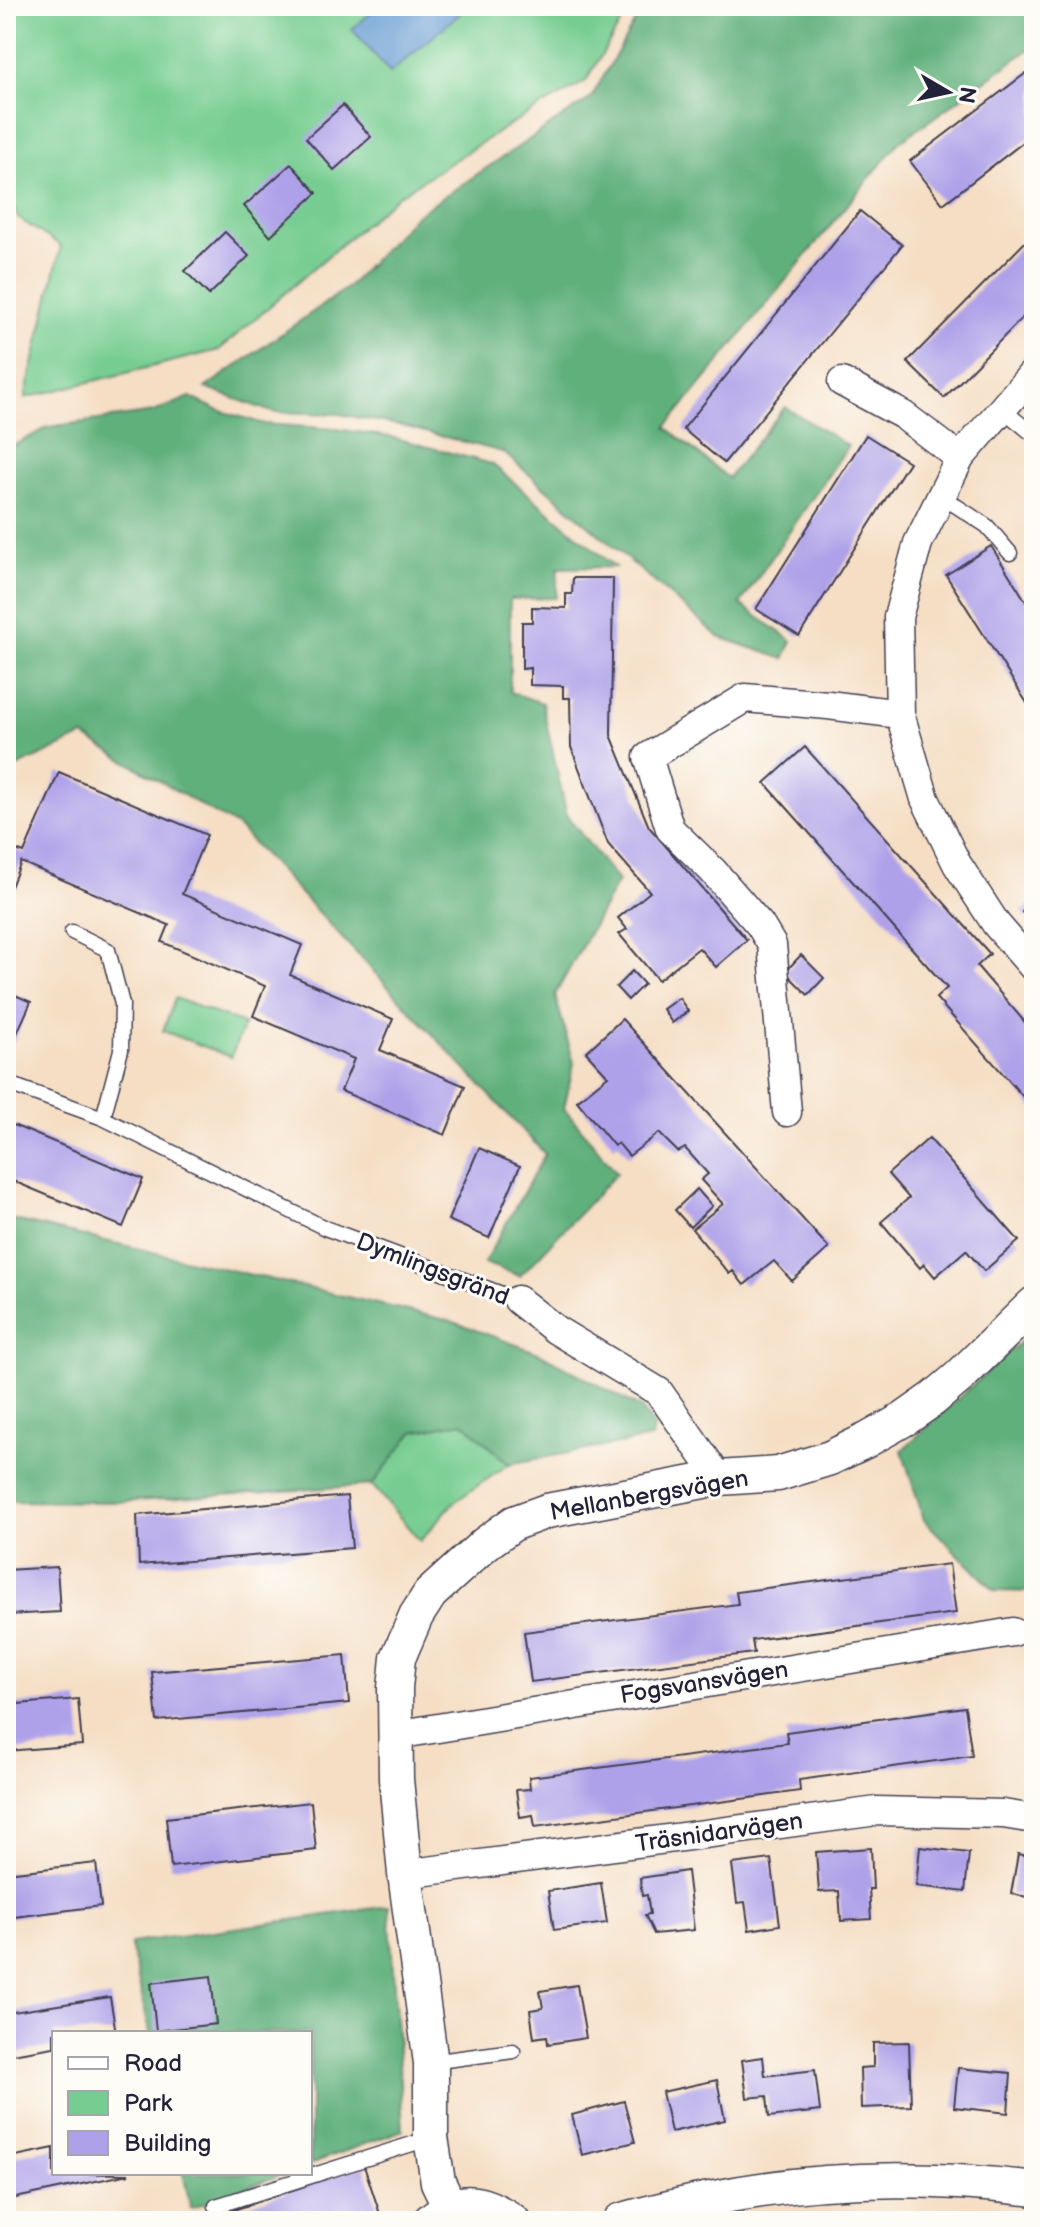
<svg xmlns="http://www.w3.org/2000/svg" width="1040" height="2227" font-family="'Balsamiq Sans',sans-serif">
<rect width="100%" height="100%" fill="#fdfcf7"/>
<filter id="ink" filterUnits="userSpaceOnUse"><feTurbulence type="fractalNoise" baseFrequency=".0125" numOctaves="2"/><feDisplacementMap in="SourceGraphic" scale="16" xChannelSelector="R" yChannelSelector="G"/><feConvolveMatrix kernelMatrix="1 2 1 2 8 2 1 2 1" color-interpolation-filters="sRGB"/></filter>
<filter id="wash" filterUnits="userSpaceOnUse"><feTurbulence type="fractalNoise" baseFrequency=".006" numOctaves="4" result="noise"/><feDisplacementMap in="SourceGraphic" scale="32" xChannelSelector="R" yChannelSelector="G"/><feGaussianBlur stdDeviation="1.8" result="paint"/><feColorMatrix in="noise" values="0 0 0 0 0 0 0 0 0 0 0 0 0 0 0 0 0 1.4 0 .05"/><feComposite in="paint" operator="in"/></filter>
<g filter="url(#wash)">
<rect width="100%" height="100%" fill="#f5dec4"/>
<!-- green -->
<g fill="#77cd91" stroke="#4c7866" stroke-width="2">
<polygon points="6,6 631,6 586,81 509,125 395,198 219,350 25,398 61,246 18,218 6,185"/>
<polygon points="175,998 244,1024 231,1057 163,1031"/>
<polygon points="464,1422 509,1464 453,1503 420,1541 372,1485 413,1432"/>
</g>
<!-- forest -->
<g fill="#61b07b" stroke="#42695b" stroke-width="2">
<polygon points="644,6 1034,6 1034,46 898,143 666,427 728,478 785,407 848,446 740,604 792,641 784,659 719,637 503,452 398,425 339,414 272,412 205,388 348,287 415,216 591,98"/>
<polygon points="190,397 215,409 264,424 337,429 391,437 492,464 615,567 558,568 556,598 510,599 510,692 542,703 567,816 618,881 555,995 574,1063 564,1108 617,1173 520,1276 484,1263 545,1154 238,827 83,736 6,772 6,449 49,427 154,412"/>
<polygon points="6,1218 451,1321 539,1353 641,1408 654,1427 652,1438 509,1464 463,1422 413,1432 372,1485 121,1502 6,1501"/>
<polygon points="1034,1329 1034,1592 995,1591 924,1520 902,1450"/>
<polygon points="389,1906 403,2130 310,2164 310,2033 150,2033 130,1943"/>
<polygon points="183,2173 285,2173 191,2208"/>
</g>
<!-- water -->
<polygon fill="#689dd4" stroke="#456088" stroke-width="2" points="379,6 469,6 390,73 352,29"/>
<g id="blocks">
<!-- building -->
<g fill="#aea1e9">
<polygon points="1034,67 1034,134 943,204 910,161"/>
<polygon points="343,105 371,137 334,170 306,138"/>
<polygon points="291,164 317,193 270,236 244,206"/>
<polygon points="860,211 902,245 724,463 683,429"/>
<polygon points="225,232 249,256 209,295 185,271"/>
<polygon points="1034,233 1034,306 944,398 907,362"/>
<polygon points="866,435 909,462 799,636 756,609"/>
<polygon points="991,546 1034,614 1034,714 946,575"/>
<polygon points="573,578 613,578 611,735 649,827 747,940 716,967 699,948 658,980 619,934 627,929 618,918 650,892 608,844 571,747 570,698 563,698 563,686 530,685 530,668 522,669 522,622 532,622 532,607 566,608 566,594 572,594"/>
<polygon points="805,747 990,954 977,966 1034,1033 1034,1109 936,998 947,988 765,783"/>
<polygon points="59,772 207,835 182,894 302,945 290,975 393,1019 380,1050 465,1086 445,1135 341,1091 354,1059 253,1016 265,986 162,942 169,925 21,862 6,899 6,846 24,853"/>
<polygon points="1034,901 1034,926 1022,912"/>
<polygon points="801,955 824,978 808,995 785,972"/>
<polygon points="632,971 644,984 628,1000 616,987"/>
<polygon points="6,991 31,1002 10,1049 6,1047"/>
<polygon points="679,998 688,1011 672,1023 663,1009"/>
<polygon points="622,1019 829,1248 792,1281 774,1261 744,1285 733,1271 729,1274 692,1229 723,1204 701,1180 708,1174 685,1148 678,1152 659,1133 629,1156 618,1143 614,1146 577,1101 608,1076 586,1052"/>
<polygon points="6,1122 143,1179 123,1227 6,1178"/>
<polygon points="929,1138 1019,1241 984,1271 966,1250 935,1277 924,1264 920,1268 881,1222 909,1198 888,1174"/>
<polygon points="479,1148 520,1166 489,1238 448,1220"/>
<polygon points="697,1189 712,1206 690,1227 675,1210"/>
<polygon points="347,1496 352,1548 139,1565 137,1515"/>
<polygon points="949,1564 956,1613 752,1640 754,1653 531,1682 524,1632 738,1604 736,1592"/>
<polygon points="57,1567 60,1612 6,1615 6,1570"/>
<polygon points="345,1655 349,1703 157,1721 152,1672"/>
<polygon points="78,1699 82,1745 6,1751 6,1705"/>
<polygon points="965,1707 972,1756 799,1780 800,1791 535,1827 533,1815 520,1817 516,1790 530,1789 529,1777 788,1743 786,1732"/>
<polygon points="311,1802 316,1850 171,1867 166,1818"/>
<polygon points="920,1847 969,1853 965,1892 916,1886"/>
<polygon points="871,1848 873,1889 869,1889 871,1919 841,1921 839,1891 819,1892 816,1852"/>
<polygon points="1018,1854 1034,1857 1034,1898 1011,1894"/>
<polygon points="771,1859 780,1925 749,1930 745,1902 737,1903 732,1864"/>
<polygon points="96,1863 101,1906 6,1918 6,1873"/>
<polygon points="687,1871 694,1930 654,1934 645,1915 650,1914 647,1895 642,1896 640,1878"/>
<polygon points="601,1883 607,1923 554,1930 548,1891"/>
<polygon points="211,1976 216,2024 156,2031 151,1983"/>
<polygon points="577,1985 586,2038 548,2044 547,2036 534,2038 530,2010 543,2008 540,1991"/>
<polygon points="110,1997 116,2033 54,2033 54,2047 6,2055 6,2013"/>
<polygon points="909,2042 911,2106 861,2108 860,2068 873,2067 873,2043"/>
<polygon points="763,2057 765,2076 815,2070 820,2111 769,2117 767,2096 747,2098 742,2060"/>
<polygon points="958,2068 1011,2073 1008,2113 954,2107"/>
<polygon points="717,2080 725,2120 671,2132 662,2092"/>
<polygon points="624,2101 635,2142 582,2155 572,2115"/>
<polygon points="54,2148 54,2173 129,2174 6,2200 6,2158"/>
<polygon points="364,2166 380,2214 360,2221 221,2221 219,2215"/>
</g>
</g>
</g>
<g filter="url(#ink)">
<use href="#blocks" fill-opacity="0" stroke="#423e50" stroke-width="2"/>
<g fill="none" stroke-linecap="round" stroke-linejoin="round">
<!-- service casing -->
<g stroke="#423e50" stroke-width="17">
<g id="service">
<polyline points="6,281 8,287"/>
<polyline points="1002,409 1034,435"/>
<polyline points="941,496 987,526 1010,553"/>
<polyline points="72,932 108,950 122,1004 121,1050 103,1118"/>
<polyline points="6,1083 103,1118 325,1228 518,1300"/>
<polyline points="431,2062 513,2051"/>
<polyline points="216,2206 431,2138"/>
</g>
</g>
<!-- minor casing -->
<g stroke="#423e50" stroke-width="31">
<g id="minor">
<polyline points="1034,372 960,458 918,543 898,617 900,714 925,799 957,864 996,924 1034,968"/>
<polyline points="842,382 903,415 960,458"/>
<polyline points="787,1112 772,945 760,925 713,871 670,829 648,757 745,698 828,705 900,714"/>
<polyline points="518,1300 556,1330 659,1392 719,1478"/>
<polyline points="396,1735 1013,1632"/>
<polyline points="405,1874 877,1811 1003,1814 1034,1819"/>
</g>
</g>
<!-- tertiary casing -->
<g stroke="#423e50" stroke-width="37">
<g id="tertiary">
<polyline points="450,2207 438,2182 431,2138 431,2063 405,1874 396,1779 395,1688 398,1658 416,1616 430,1594 485,1544 514,1523 547,1511 719,1478 778,1474 830,1458 867,1440 906,1418 933,1399 959,1377 1034,1304"/>
<path d="M430 2221C460 2195 482 2200 513 2221"/>
<path d="M620 2221C648 2212 676 2206 704 2200 813 2177 923 2175 1034 2189"/>
</g>
</g>
<!-- service -->
<use href="#service" stroke="#fff" stroke-width="14"/>
<!-- minor -->
<use href="#minor" stroke="#fff" stroke-width="28"/>
<!-- tertiary -->
<use href="#tertiary" stroke="#fff" stroke-width="34"/>
</g>
</g>
<g text-anchor="middle" stroke-width="6" stroke-linejoin="round" paint-order="stroke">
<!-- street labels -->
<g font-size="24" fill="#22223b" stroke="#fdfcf7">
<text transform="translate(433 1269) rotate(21)" y="8">Dymlingsgränd</text>
<text transform="translate(649 1495) rotate(-10)" y="8">Mellanbergsvägen</text>
<text transform="translate(704 1682) rotate(-9)" y="8">Fogsvansvägen</text>
<text transform="translate(719 1832) rotate(-8)" y="8">Träsnidarvägen</text>
</g>
</g>
<!-- margin -->
<rect width="1040" height="2227" fill="none" stroke="#fdfcf7" stroke-width="32"/>
<!-- legend -->
<rect x="52" y="2031" width="260" height="144" fill="#fdfcf7" stroke="#a5a5ac" stroke-width="2"/>
<rect x="68" y="2057" width="40" height="12" fill="#ffffff" stroke="#a5a5ac" stroke-width="2"/>
<text x="124" y="2071" font-size="24" fill="#22223b">Road</text>
<rect x="68" y="2091" width="40" height="24" fill="#77cd91" stroke="#a5a5ac" stroke-width="2"/>
<text x="124" y="2111" font-size="24" fill="#22223b">Park</text>
<rect x="68" y="2131" width="40" height="24" fill="#aea1e9" stroke="#a5a5ac" stroke-width="2"/>
<text x="124" y="2151" font-size="24" fill="#22223b">Building</text>
<!-- north arrow -->
<g transform="translate(948 92) rotate(99)" stroke="#fdfcf7" stroke-width="6" paint-order="stroke">
<path d="M0-6L14 30L0 20L-14 30Z" fill="#22223b"/>
<text y="-12" font-size="22" font-weight="bold" text-anchor="middle" fill="#22223b">N</text>
</g>
</svg>
